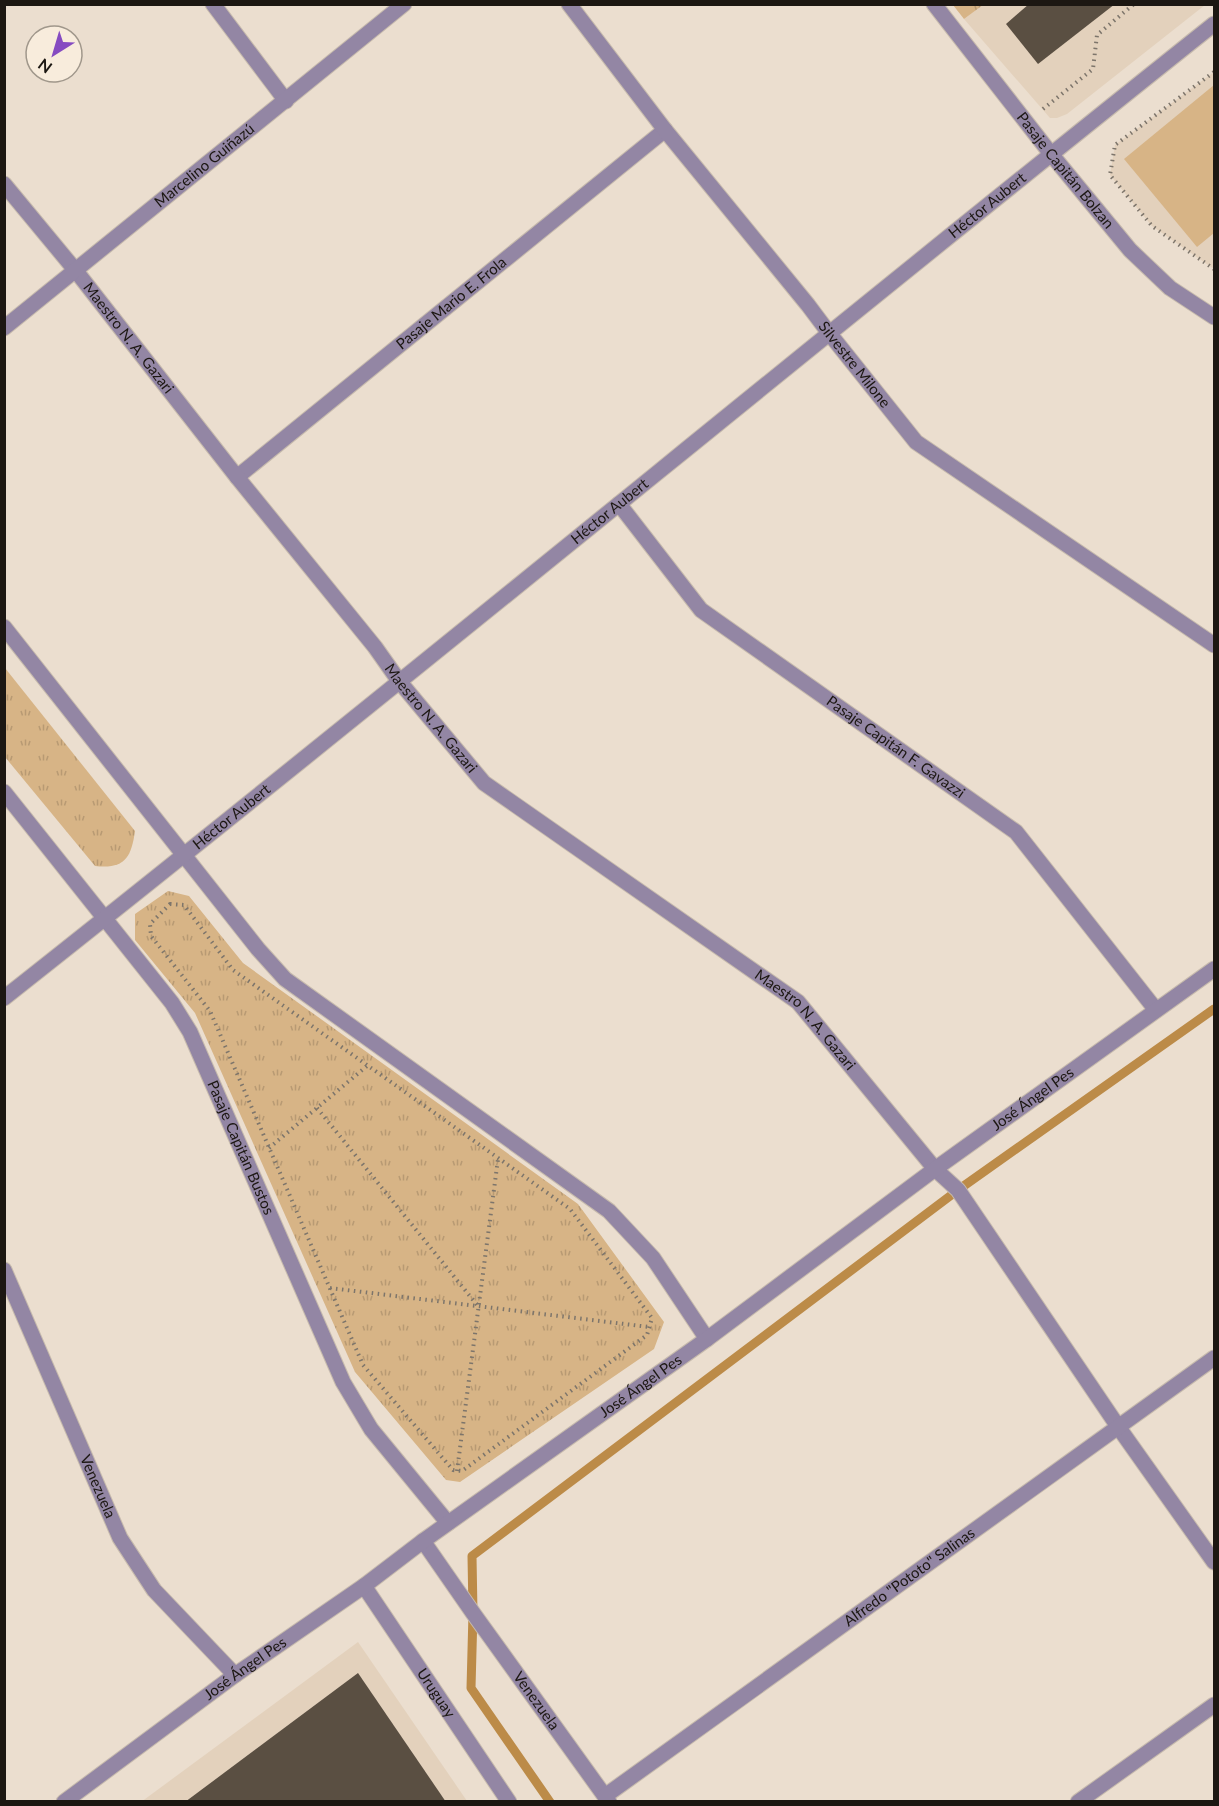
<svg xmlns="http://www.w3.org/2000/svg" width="1219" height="1806" font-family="Lato,sans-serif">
<defs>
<pattern id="grass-tufts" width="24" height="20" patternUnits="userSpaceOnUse" patternTransform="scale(1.5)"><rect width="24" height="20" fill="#d7b486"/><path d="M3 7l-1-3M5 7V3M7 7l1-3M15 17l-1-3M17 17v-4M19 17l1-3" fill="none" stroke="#b89a73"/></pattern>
</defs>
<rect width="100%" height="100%" fill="#ebdecf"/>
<!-- built -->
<g fill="#e3d1bc">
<polygon points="983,5 1205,5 1067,114 1057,118 1050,118 964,19"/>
<polygon points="1214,72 1214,269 1152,226 1110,175 1115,145"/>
<polygon points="358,1642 467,1801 141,1802"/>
</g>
<!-- grass -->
<g fill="url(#grass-tufts)">
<polygon points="953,5 983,5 964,19"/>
<path d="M5 668 135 831C131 859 124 869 95 866L5 757Z"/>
<polygon points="168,891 189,896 243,963 578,1204 664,1322 654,1349 460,1482 446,1480 355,1372 195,1013 135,940 135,914"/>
</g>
<!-- garden -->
<polygon fill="#d7b486" points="1214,85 1214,233 1197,247 1124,159"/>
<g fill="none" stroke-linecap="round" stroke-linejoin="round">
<!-- stream -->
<polyline stroke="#bc8b48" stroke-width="9" points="550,1802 471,1688 473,1613 472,1556 958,1190 1214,1009"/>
</g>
<!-- building -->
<g fill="#5a4f42">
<polygon points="1029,4 1115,4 1038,64 1006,24"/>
<polygon points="358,1673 446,1802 185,1802"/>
</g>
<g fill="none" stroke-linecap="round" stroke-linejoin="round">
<!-- lane casing -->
<g stroke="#c6baad" stroke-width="17">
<g id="lane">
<polyline points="213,4 286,101"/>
<path id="s1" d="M934 4 1051 154 1130 250 1170 288 1214 317"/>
<path id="s2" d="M237 477 665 130"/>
<path id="s3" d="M619 504 701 610 1016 832 1156 1010"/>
<path id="s4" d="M4 792 172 1003 190 1032 343 1382 371 1429 448 1523"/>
</g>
</g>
<!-- street casing -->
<g stroke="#c6baad" stroke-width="17">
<g id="street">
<path id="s5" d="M569 4 665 130 808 305 829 333 916 442 1214 645"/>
<path id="s6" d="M4 184 76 271 237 477 375 647 399 681 484 783 798 1002 935 1169 958 1190 1119 1428 1214 1562"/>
<path id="s7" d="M4 328 404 4"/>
<polyline points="4,627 258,949 285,979 609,1211 653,1258 707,1339"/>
<path id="s8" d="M4 998C411 677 809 346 1214 24"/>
<path id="s9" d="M4 1270 120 1538 154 1590 235 1675"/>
<path id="s10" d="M423 1541 473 1613 609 1802"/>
<path id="s11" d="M364 1586 509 1802"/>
<path id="s12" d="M605 1796 1214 1358"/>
<path id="s13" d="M64 1802 235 1675 364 1586 423 1541 707 1339 935 1169 1214 969"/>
<polyline points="1078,1802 1214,1705"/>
</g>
</g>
<!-- path -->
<g stroke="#7d756b" stroke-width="4" stroke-dasharray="1.5 4.5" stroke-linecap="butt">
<polyline points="1189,4 1192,4"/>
<polyline points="1214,72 1115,145 1110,175 1152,226 1214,269"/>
<polyline points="1043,109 1093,69 1097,35 1134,4"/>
<polygon points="170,904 184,905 233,970 570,1209 652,1318 647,1335 462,1471 453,1470 363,1365 210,1011 151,936 150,924"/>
<polyline points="317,1108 478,1306"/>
<polyline points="269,1148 367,1066"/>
<polyline points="330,1288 649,1327"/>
<polyline points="457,1471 498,1159"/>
</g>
<!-- lane -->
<use href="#lane" stroke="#9386a4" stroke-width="15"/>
<!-- street -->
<use href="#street" stroke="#9386a4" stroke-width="15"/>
</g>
<g text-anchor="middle" stroke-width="6" stroke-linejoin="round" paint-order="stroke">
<!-- street labels -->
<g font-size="15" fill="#1c1712" stroke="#f8ecdc">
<text dy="5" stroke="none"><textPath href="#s7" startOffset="258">Marcelino Guiñazú</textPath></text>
<text dy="5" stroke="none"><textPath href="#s1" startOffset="212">Pasaje Capitán Bolzan</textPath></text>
<text dy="5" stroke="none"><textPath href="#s8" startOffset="1263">Héctor Aubert</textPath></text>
<text dy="5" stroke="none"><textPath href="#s2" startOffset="276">Pasaje Mario E. Frola</textPath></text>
<text dy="5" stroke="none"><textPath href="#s6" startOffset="198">Maestro N. A. Gazari</textPath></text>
<text dy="5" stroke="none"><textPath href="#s5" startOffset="460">Silvestre Milone</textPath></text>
<text dy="5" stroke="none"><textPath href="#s8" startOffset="777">Héctor Aubert</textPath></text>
<text dy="5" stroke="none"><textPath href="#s6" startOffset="684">Maestro N. A. Gazari</textPath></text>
<text dy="5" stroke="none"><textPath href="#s3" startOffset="372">Pasaje Capitán F. Gavazzi</textPath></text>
<text dy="5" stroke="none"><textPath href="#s8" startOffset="291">Héctor Aubert</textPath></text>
<text dy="5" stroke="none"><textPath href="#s6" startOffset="1168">Maestro N. A. Gazari</textPath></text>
<text dy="5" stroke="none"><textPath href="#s13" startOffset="1197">José Ángel Pes</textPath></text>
<text dy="5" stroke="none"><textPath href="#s4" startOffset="430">Pasaje Capitán Bustos</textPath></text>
<text dy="5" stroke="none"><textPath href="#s13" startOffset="711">José Ángel Pes</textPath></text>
<text dy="5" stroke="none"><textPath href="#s9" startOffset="236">Venezuela</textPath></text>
<text dy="5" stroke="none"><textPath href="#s12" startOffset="375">Alfredo "Pototo" Salinas</textPath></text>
<text dy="5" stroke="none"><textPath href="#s13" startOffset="225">José Ángel Pes</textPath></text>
<text dy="5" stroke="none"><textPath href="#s11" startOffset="129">Uruguay</textPath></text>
<text dy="5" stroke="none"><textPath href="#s10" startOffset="196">Venezuela</textPath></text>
</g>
</g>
<!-- border -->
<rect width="1219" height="1806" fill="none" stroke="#1c1712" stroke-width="12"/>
<!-- north arrow -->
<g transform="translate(54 54) rotate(217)"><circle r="28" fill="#f8ecdc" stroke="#a0978b" stroke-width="1.5"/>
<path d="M0-4.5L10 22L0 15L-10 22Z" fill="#864bc1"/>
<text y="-9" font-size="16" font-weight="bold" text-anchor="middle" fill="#1c1712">N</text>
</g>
</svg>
